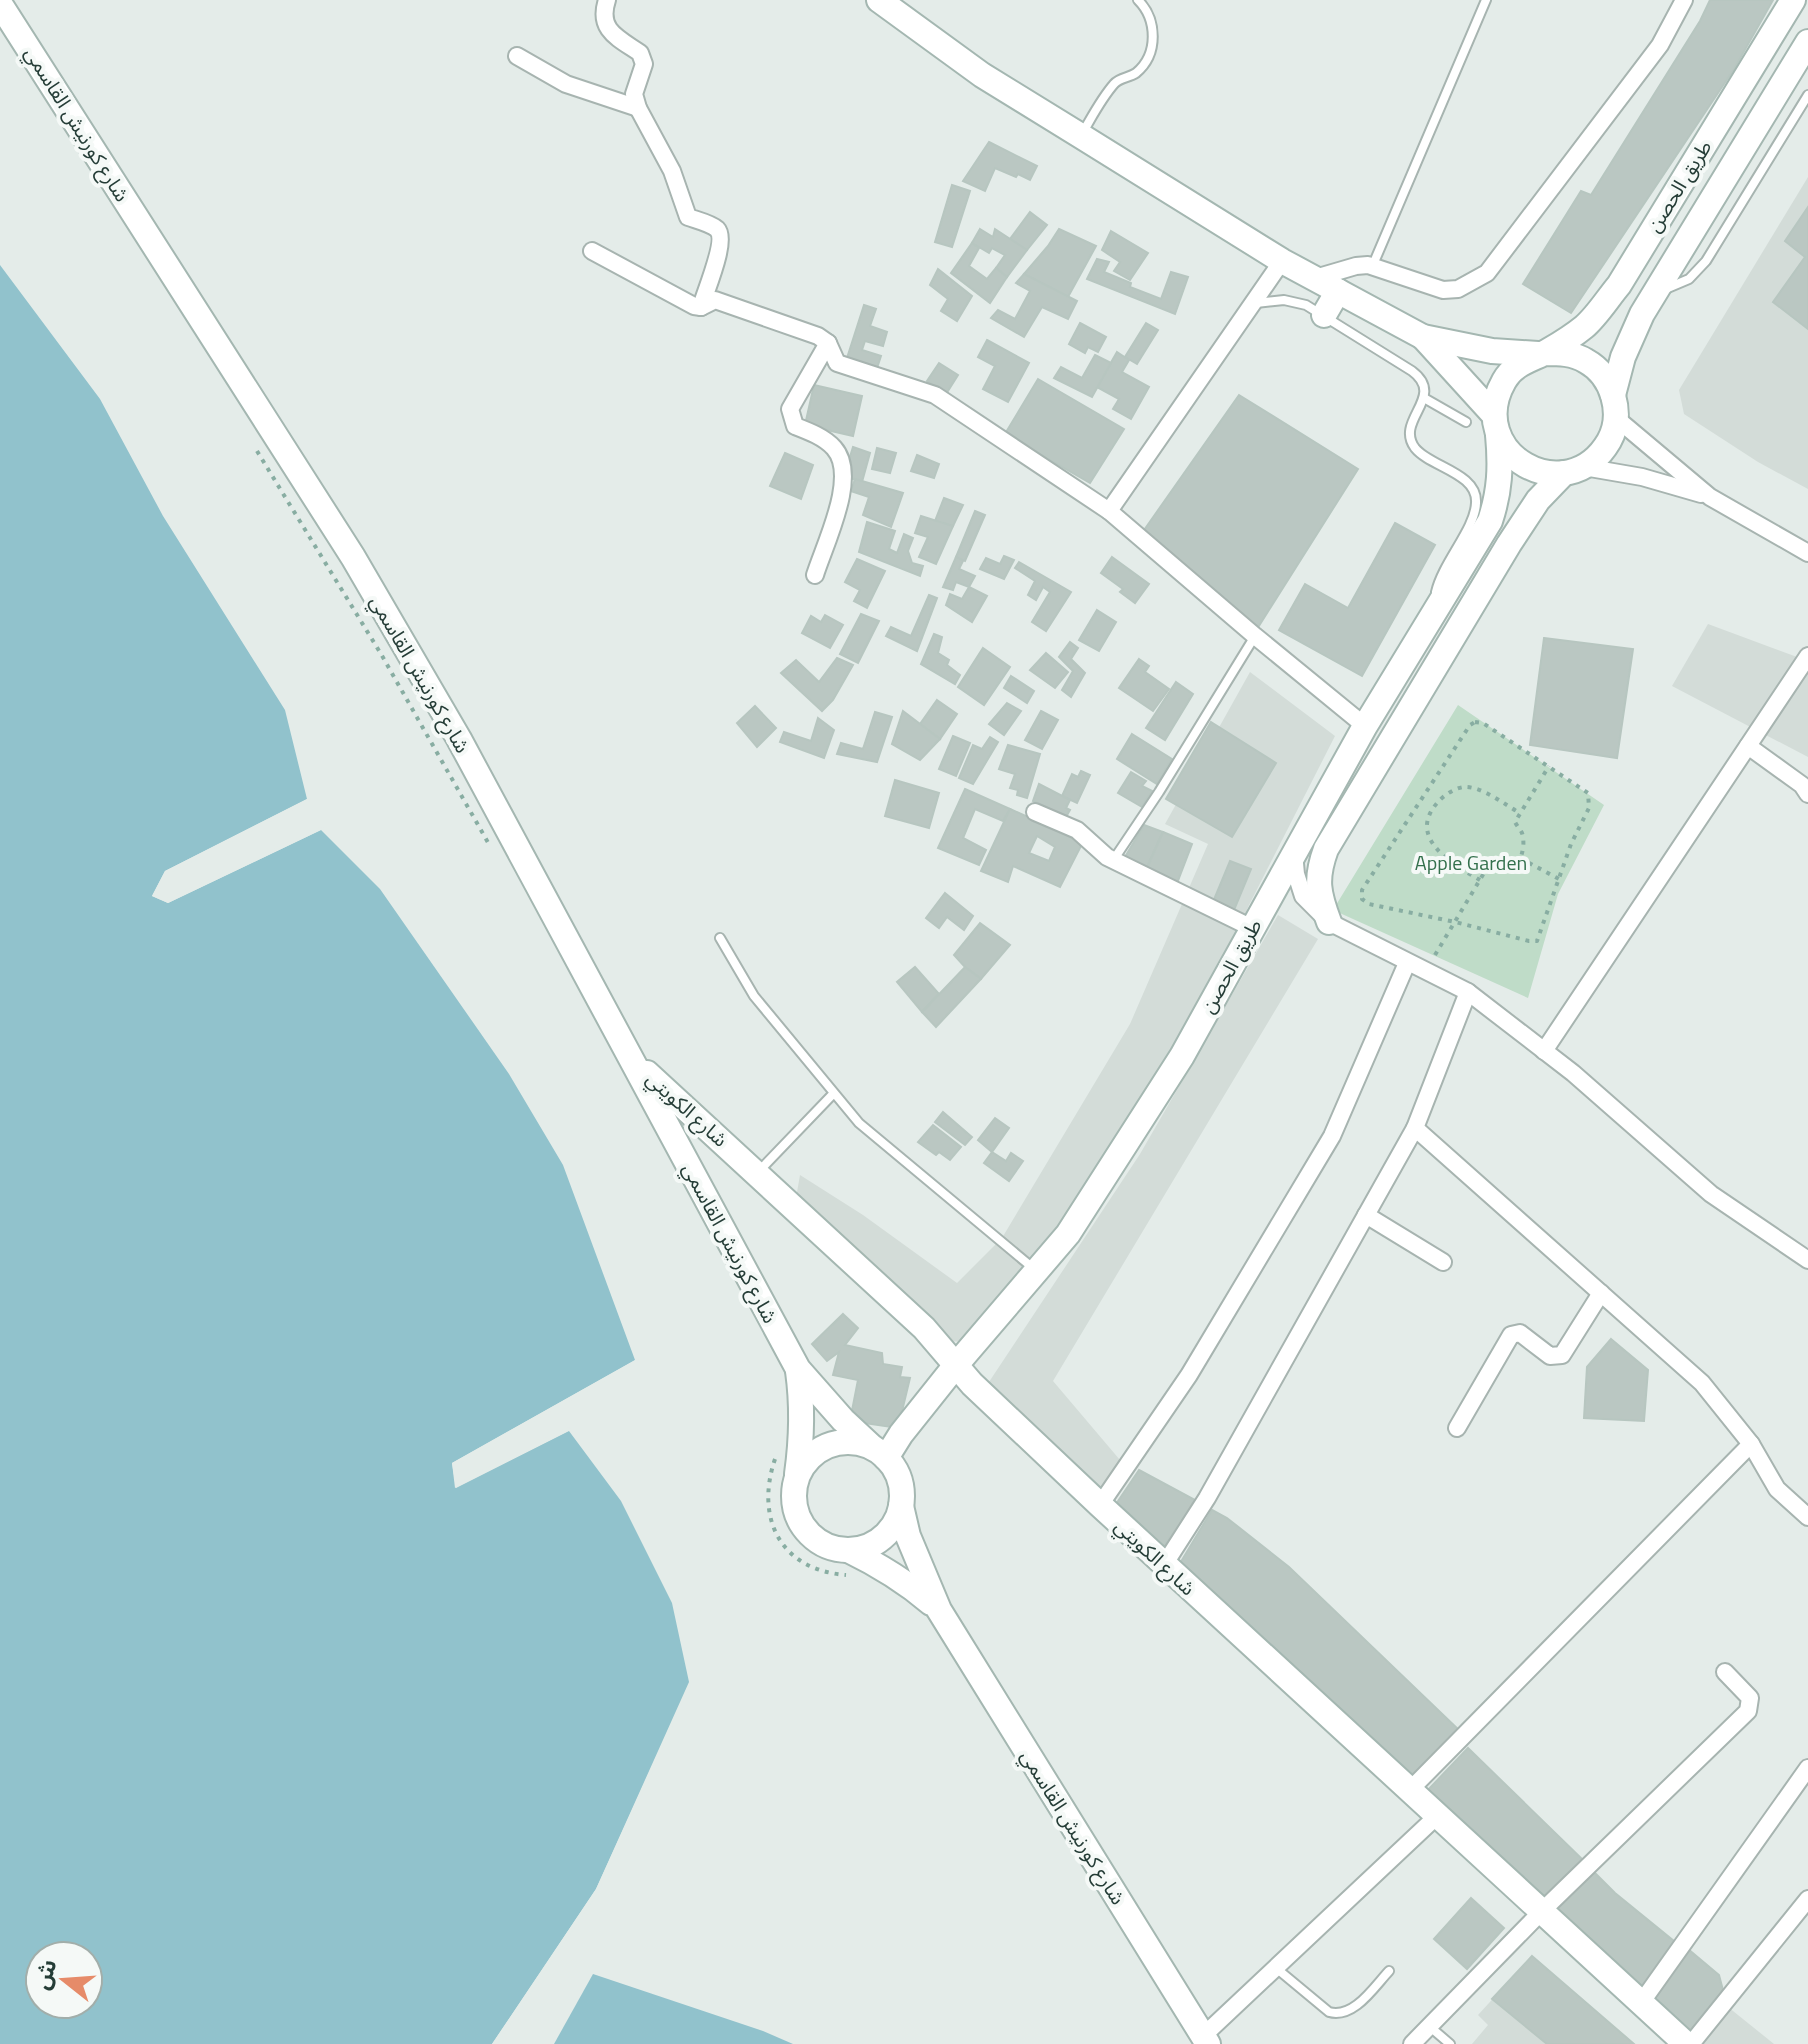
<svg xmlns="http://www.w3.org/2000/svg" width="1808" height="2044" font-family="'Titillium Web','Noto Sans Arabic',sans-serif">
<rect width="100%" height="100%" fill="#e4ece9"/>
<!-- built -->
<g fill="#d3dcd8">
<polygon points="1808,177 1808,489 1758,462 1684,414 1679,390"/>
<polygon points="1708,624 1808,661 1808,757 1672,686"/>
<polygon points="1250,672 1335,736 1249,905 1206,1006 1079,1203 965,1342 946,1341 796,1198 800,1175 863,1215 957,1283 1002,1238 1130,1024 1208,844 1165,824"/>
<polygon points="1278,915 1318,939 1053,1381 1120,1460 1096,1494 983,1391 1140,1154"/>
<polygon points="1532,1956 1634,2044 1472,2044 1488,2025 1478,2015"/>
<polygon points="1728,2007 1774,2044 1697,2044"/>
</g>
<!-- green -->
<polygon fill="#bfdcc8" points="1458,705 1604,805 1558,894 1528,998 1333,910"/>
<!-- water -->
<g fill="#91c2cc" fill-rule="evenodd">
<path d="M0 265 100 399 163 516 285 710 307 799 165 871 152 896 168 903 321 830 380 889 509 1074 563 1165 635 1360 452 1463 456 1488 569 1431 621 1501 672 1603 689 1682 596 1889 492 2044H0ZM40 1956H88V2004H40Z"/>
<polygon points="593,1974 763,2031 793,2044 554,2044"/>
</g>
<!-- pier -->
<g fill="#e4ece9">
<polygon points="311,797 309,802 168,874 157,894 168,898 320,827 325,828 168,903 152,896 165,871"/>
<polygon points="639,1358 637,1363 457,1465 459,1482 567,1427 572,1429 455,1488 452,1463"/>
<polygon points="692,1678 692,1683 599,1891 497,2044 492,2044 596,1889"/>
</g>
<!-- building -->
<g fill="#bac7c2" stroke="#b7c6c0" stroke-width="2" fill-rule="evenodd">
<polygon points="1710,0 1773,0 1734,69 1571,313 1523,284 1581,191 1591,195 1700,21"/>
<polygon points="989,142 1037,166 1030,180 1018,174 1016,177 995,168 985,191 963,181"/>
<polygon points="952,185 970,191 952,247 935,242"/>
<polygon points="1808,207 1808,329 1773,302 1805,257 1785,241"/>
<polygon points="1030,212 1047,225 1027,250 1010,239"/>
<polygon points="980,229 993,237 995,229 1027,250 1007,277 996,268 1005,255 992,248 989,253 972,243"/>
<polygon points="1059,229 1096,246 1068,297 1024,274 1048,246"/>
<polygon points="1111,231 1148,253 1130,280 1114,271 1120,262 1102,250"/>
<polygon points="972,243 979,248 969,266 987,279 996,268 1007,277 990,303 951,273"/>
<polygon points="1097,259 1109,262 1104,272 1131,283 1130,287 1161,299 1171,272 1188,277 1175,314 1087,279"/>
<polygon points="938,269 972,296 957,321 941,311 948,299 930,285"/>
<polygon points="1024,274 1077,301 1068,319 1042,307 1024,337 991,318 998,310 1015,319 1030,291 1016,283"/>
<polygon points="864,305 876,309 870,326 887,332 883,346 865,341 862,350 881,356 877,368 847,358"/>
<polygon points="1080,323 1106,337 1098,352 1088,347 1085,353 1069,344"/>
<polygon points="1146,323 1158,330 1137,364 1125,357"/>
<polygon points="987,340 1029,363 1008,402 983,389 995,366 978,357"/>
<polygon points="1117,352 1129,360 1122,372 1149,387 1131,419 1113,409 1119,399 1097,387"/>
<polygon points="1095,355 1111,363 1092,397 1054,378 1061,367 1082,378"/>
<polygon points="939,363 958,375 946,394 927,381"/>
<polygon points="1038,379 1124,429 1090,483 1005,434"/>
<polygon points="814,385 862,396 853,436 805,425"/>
<polygon points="1239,395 1358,469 1257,629 1142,533"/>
<polygon points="853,447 870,453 862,482 844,476"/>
<polygon points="877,448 896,453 890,473 872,469"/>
<polygon points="785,453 813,465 801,499 770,486"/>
<polygon points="917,455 939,464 934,478 911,471"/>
<polygon points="855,479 903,493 891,527 863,515 869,497 851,491"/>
<polygon points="944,498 963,505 953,526 935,521"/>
<polygon points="975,511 985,515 965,561 956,557"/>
<polygon points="921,516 953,526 936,564 919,557 928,537 915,533"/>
<polygon points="867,522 895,531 889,549 897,553 904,534 913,538 908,551 912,563 923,566 920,576 859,552"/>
<polygon points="1395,523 1435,545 1362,676 1279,630 1305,584 1348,608"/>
<polygon points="1004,556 1014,560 1004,579 980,569 986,558 1000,564"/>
<polygon points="956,557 963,561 959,569 975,576 969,587 956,582 953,590 943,587"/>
<polygon points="1112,557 1149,584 1135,603 1120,592 1123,589 1101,573"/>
<polygon points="857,559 885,571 867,608 854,601 860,590 845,582"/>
<polygon points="1019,562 1071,592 1046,631 1032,622 1050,592 1043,587 1036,600 1028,595 1035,581 1015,568"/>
<polygon points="969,587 987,596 972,622 946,605 950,594 962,599"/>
<polygon points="929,595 937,598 917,651 886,636 891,627 911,636"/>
<polygon points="1097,610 1116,622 1099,651 1079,640"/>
<polygon points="861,614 879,621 858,663 840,654"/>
<polygon points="825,615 843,625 830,648 802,633 811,616 821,622"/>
<polygon points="934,634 942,637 938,653 949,660 947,665 960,675 955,684 921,664"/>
<polygon points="1544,638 1633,649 1617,758 1530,745"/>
<polygon points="1070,642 1078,648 1071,659 1085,673 1071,697 1062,690 1073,671 1059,657"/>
<polygon points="983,648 1010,667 984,705 958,687"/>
<polygon points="1046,653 1068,672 1055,688 1030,670"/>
<polygon points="837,658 853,665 833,700 822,711 781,673 796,660 819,682"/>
<polygon points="1139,659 1149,666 1145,672 1169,689 1153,711 1119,688"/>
<polygon points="1011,676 1034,691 1027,703 1004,688"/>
<polygon points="1176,682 1193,694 1165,740 1146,728"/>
<polygon points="937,700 957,714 940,739 920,724"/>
<polygon points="1007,703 1021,711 1004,735 989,724"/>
<polygon points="755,706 776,728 757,747 737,723"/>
<polygon points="903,711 940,739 920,760 892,744"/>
<polygon points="1041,711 1058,720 1042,749 1025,740"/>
<polygon points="875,712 892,717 877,762 837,754 841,743 863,749"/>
<polygon points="818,718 834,730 824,758 780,742 784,732 811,741"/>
<polygon points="1211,722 1276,763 1232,837 1166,799"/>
<polygon points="1132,734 1172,759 1157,784 1117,759"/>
<polygon points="953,736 970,743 956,776 939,769"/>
<polygon points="990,737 998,742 973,784 959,778 973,745 982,749"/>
<polygon points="1008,745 1040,754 1027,798 1017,795 1018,790 1010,788 1015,774 999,769"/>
<polygon points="1081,771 1090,775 1077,803 1062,796 1072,774 1078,777"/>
<polygon points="1131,772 1146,781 1142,786 1152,791 1142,807 1118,793"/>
<polygon points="895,780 939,793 929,828 885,816"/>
<polygon points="1039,784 1070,800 1066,808 1070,810 1066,817 1033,801"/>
<polygon points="965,789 1010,809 1003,821 975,809 963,838 986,850 979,865 938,848"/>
<path d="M1010 809 1083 842 1060 887 1013 866 1008 882 981 871ZM1037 836 1055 847 1049 861 1029 853Z"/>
<polygon points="1144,825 1163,832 1145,872 1122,862"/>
<polygon points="1163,832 1192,844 1176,886 1145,872"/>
<polygon points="1230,861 1251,869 1234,910 1213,902"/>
<polygon points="945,893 973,916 964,930 947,917 939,928 926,918"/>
<polygon points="980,923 1010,945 981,979 965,967 954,955"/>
<polygon points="915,967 939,994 922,1012 897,982"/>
<polygon points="965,967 981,979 936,1027 922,1012"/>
<polygon points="943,1112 972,1137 965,1145 935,1122"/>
<polygon points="995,1118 1009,1128 992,1152 978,1140"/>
<polygon points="933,1125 961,1147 950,1160 939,1152 936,1155 918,1142"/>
<polygon points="992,1152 1006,1161 1011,1153 1023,1161 1009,1181 984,1163"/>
<polygon points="843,1314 858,1328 845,1345 882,1353 883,1364 902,1367 900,1377 910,1378 898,1428 850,1421 858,1380 833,1375 839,1352 827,1361 812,1344"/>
<polygon points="1611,1339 1648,1370 1644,1421 1584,1418 1587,1367"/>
<polygon points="1139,1470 1197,1501 1159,1553 1112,1510"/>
<polygon points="1212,1510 1227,1518 1289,1567 1461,1732 1412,1781 1179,1565"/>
<polygon points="1468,1748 1583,1860 1541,1904 1426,1792"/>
<polygon points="1592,1870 1615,1893 1680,1946 1644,1993 1550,1910"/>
<polygon points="1471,1898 1504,1928 1467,1969 1434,1939"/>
<polygon points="1688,1949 1719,1975 1724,1994 1688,2039 1647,2005"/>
<polygon points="1532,1956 1634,2044 1547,2044 1492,1999"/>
</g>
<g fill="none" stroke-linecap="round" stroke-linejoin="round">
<!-- lane casing -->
<g stroke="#a7b4b0" stroke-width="12">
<g id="lane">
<path d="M1083 132C1093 115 1101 99 1114 84 1120 77 1129 78 1136 73 1159 54 1157 19 1138 0"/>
<polyline points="1372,267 1486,0"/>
<polyline points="1663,290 1689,279 1706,261 1808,95"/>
<path d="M1256 303 1284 300 1306 305 1412 371C1447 397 1394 420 1415 448 1430 467 1478 473 1476 503 1475 529 1443 562 1436 592"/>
<polyline points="1424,398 1466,422"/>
<polyline points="1114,859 1159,792 1255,636"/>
<polyline points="720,938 754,996 859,1123 1033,1268"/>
<polyline points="759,1171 833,1094"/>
<path d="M1276 1968 1329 2012C1354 2019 1374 1987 1389 1971"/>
<polyline points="1429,2026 1450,2044"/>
</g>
</g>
<!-- street casing -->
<g stroke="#a7b4b0" stroke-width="20">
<g id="street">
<path d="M607 0C597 30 618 38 640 53L644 64 634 94 638 108 672 171 688 217C696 220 710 223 717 229 728 240 705 292 701 307"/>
<polyline points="517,56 566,84 638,108"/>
<polyline points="592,251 694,306 701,307 715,300 818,336 828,343 837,363 935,395 1109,511"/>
<polyline points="1282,261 1109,511 1255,636 1365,726"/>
<polyline points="1315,278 1356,266 1368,265 1443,290 1458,289 1487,273 1660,45 1684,0"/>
<polyline points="1616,418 1710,497 1808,553"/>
<polyline points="1584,467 1642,477 1701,494"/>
<path d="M815 575C825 543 859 476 834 448 824 437 808 431 795 426L790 409 828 343"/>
<polyline points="1748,746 1802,785 1808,794"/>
<polyline points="1035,812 1077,830 1107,857 1252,928"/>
<polyline points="1294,853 1296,874 1303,896 1329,922 1468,992 1573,1073 1711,1194 1808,1260"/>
<polyline points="1468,992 1415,1128 1702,1383 1751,1444 1777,1489 1808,1517"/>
<polyline points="1544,1051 1808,656"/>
<polyline points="1366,1215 1443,1262"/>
<polyline points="1457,1428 1511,1335 1520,1333 1550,1356 1562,1355 1601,1293"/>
<polyline points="1100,1505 1189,1375 1332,1136 1407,963"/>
<polyline points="1164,1565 1207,1498 1415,1128"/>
<polyline points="1410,1790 1751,1444"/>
<polyline points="1641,2003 1808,1768"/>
<polyline points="1203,2036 1437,1816"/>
<polyline points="1412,2044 1543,1910 1748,1711 1750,1698 1725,1672"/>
<polyline points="1691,2044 1808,1899"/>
</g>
</g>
<!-- secondary casing -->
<g stroke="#a4b7b1" stroke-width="28">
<g id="secondary">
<polyline points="879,0 982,75 1081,136 1282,261 1423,337 1492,351 1538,354"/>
<polyline points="0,4 353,557 459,739 798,1369 843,1420 872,1447"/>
<polyline points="1324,315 1338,291"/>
<polyline points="1423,337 1494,415"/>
<path d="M1545 353C1559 353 1573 353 1586 361 1613 376 1624 414 1609 441 1567 513 1463 453 1504 381 1514 363 1532 360 1548 351 1560 344 1573 336 1584 327 1597 316 1608 298 1619 285L1793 0"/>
<polyline points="1613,395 1623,357 1642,314 1808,42"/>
<path d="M1329 922C1318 893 1315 879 1326 849L1509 544 1538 500 1564 473"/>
<polyline points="647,1073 924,1328 972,1384 1100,1505 1686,2044"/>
<circle cx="848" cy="1496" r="54"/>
<path d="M886 1458 901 1434 956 1365 1068 1234 1182 1056 1365 726 1490 521C1500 491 1501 467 1498 435"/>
<path d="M797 1474C802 1438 803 1407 798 1371"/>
<polyline points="901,1506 908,1536 939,1610 1208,2044"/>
<path d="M848 1550C879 1565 905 1581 931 1603"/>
</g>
</g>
<!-- path -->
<g stroke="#88ada2" stroke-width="4" stroke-dasharray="4 6" stroke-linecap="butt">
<polyline points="257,451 381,654 490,846"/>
<polygon points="1475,722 1483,723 1588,793 1589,808 1571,844 1537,941 1529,941 1455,922 1369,904 1362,899 1362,890 1470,725"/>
<polyline points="1520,858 1559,879"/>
<path d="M1480 880C1454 865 1405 838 1438 802 1444 795 1455 788 1464 787 1482 786 1505 805 1520 813"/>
<path d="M1435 955 1484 873C1502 869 1521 871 1523 847 1524 844 1523 836 1522 833 1520 829 1517 826 1515 822L1549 766"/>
<path d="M775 1459C755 1518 780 1570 846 1575"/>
</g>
<!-- lane -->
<use href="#lane" stroke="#fff" stroke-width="8"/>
<!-- street -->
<use href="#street" stroke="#fff" stroke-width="16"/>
<!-- secondary -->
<use href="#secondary" stroke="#fff" stroke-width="24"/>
</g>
<g text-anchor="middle" stroke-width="8" stroke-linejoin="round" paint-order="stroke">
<!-- street labels -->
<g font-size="20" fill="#253d37" stroke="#f5f9f7">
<text transform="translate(77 124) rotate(58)" y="7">شارع كورنيش القاسمي</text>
<text transform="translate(1679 186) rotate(-58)" y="7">طريق الحصن</text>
<text transform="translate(420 674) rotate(60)" y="7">شارع كورنيش القاسمي</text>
<text transform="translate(1231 966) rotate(-61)" y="7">طريق الحصن</text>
<text transform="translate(687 1109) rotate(42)" y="7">شارع الكويتي</text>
<text transform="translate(730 1243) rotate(62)" y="7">شارع كورنيش القاسمي</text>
<text transform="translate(1155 1557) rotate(43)" y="7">شارع الكويتي</text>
<text transform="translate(1073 1827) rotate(58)" y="7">شارع كورنيش القاسمي</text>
</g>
<!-- park labels -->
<g font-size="20" fill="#33704c" stroke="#f5f9f7">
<text x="1471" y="870">Apple Garden</text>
</g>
</g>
<!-- north arrow -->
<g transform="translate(64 1980) rotate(287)"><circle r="38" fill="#f5f9f7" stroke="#a2aeaa" stroke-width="2"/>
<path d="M0-6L14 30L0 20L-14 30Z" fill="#e68b69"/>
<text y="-12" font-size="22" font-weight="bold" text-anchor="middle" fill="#253d37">ش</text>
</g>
</svg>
